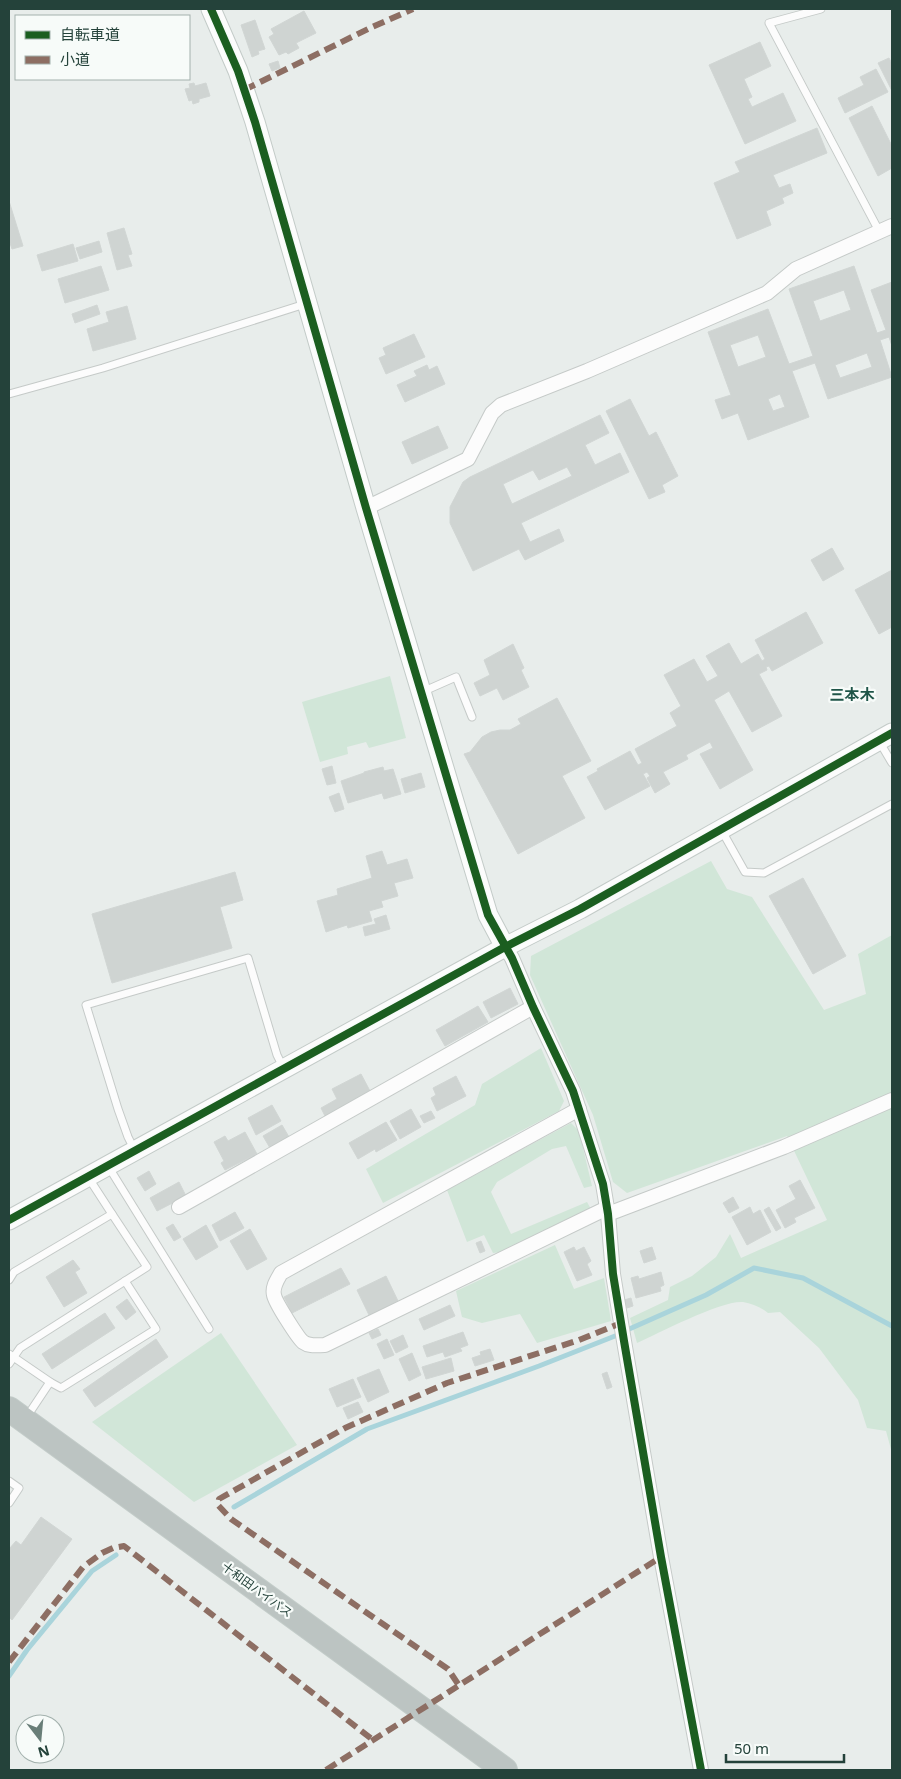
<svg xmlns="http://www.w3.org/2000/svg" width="901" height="1779" font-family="'Noto Sans','Noto Sans JP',sans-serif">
<rect width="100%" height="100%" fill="#e8edeb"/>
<!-- green -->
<g fill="#d1e6d8">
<polygon points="390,676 406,738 369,748 366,742 347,747 348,754 320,762 302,702"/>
<path d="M711 861 727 889 752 897 824 1010 866 994 858 954 892 935V1453L886 1431 867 1428 858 1400 819 1348 780 1312 768 1313C761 1307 752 1304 743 1302 722 1300 659 1333 637 1343L630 1318 668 1300 670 1287 692 1276 716 1257 730 1234 741 1258 827 1220 787 1136 627 1193 613 1182 593 1115 530 975 531 956Z"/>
<polygon points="541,1048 564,1101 559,1111 383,1203 366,1169 475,1105 482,1084"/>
<polygon points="571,1123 579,1131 592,1186 584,1188 566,1146 552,1149 497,1182 491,1192 511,1234 587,1202 592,1211 502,1252 493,1253 484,1235 467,1242 447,1190"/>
<polygon points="555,1245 574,1289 604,1278 611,1321 537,1343 520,1314 482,1323 462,1317 456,1291"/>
<polygon points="221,1333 297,1445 194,1502 92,1422"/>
</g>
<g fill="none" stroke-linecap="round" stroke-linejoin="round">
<!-- stream -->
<g stroke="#a9d4db" stroke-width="5">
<polyline points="627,1330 706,1295 754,1268 803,1278 892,1326"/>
<polyline points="234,1507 367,1429 539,1366 615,1336"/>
<polyline points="9,1676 27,1650 92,1571 116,1555"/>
</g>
</g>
<!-- building -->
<g fill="#cfd4d2" stroke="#d1d6d4" fill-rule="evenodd">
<polygon points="304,11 316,33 296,43 299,48 288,54 286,52 279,55 269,37 274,34 271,29"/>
<polygon points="255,20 265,49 258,51 259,54 252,57 241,25"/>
<polygon points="760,42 771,66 744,79 752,97 748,99 752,107 783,93 796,121 745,144 709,65"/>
<polygon points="889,58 892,64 892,91 878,63"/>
<polygon points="278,61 280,68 272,71 269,64"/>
<polygon points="876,69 888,92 845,113 838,98 864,85 860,77"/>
<polygon points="194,83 195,86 206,83 210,96 199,99 199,102 193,104 192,100 189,101 185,89 190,88 189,84"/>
<polygon points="872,106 892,146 892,168 878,176 849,118"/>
<polygon points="817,128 827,153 773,175 779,188 790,184 793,193 782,198 784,203 766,211 771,225 737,239 714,183 740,172 735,162"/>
<polygon points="9,201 23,246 12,249 9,240"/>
<polygon points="124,228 132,254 128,255 132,266 117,270 107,233"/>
<polygon points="99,241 102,252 80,259 76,248"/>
<polygon points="73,244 78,261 42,271 37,255"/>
<polygon points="101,266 109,290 65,303 58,279"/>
<path d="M854 266 877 333 886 330 871 290 892 282V346L889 337 880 340 892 377 828 399 815 363 792 371 809 417 748 440 738 413 722 419 715 400 731 395 708 332 768 309 789 364 813 356 789 289ZM844 290 851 310 820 321 813 301ZM758 335 766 357 738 367 730 345ZM867 353 872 367 840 378 835 365ZM780 394 785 407 773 411 768 399Z"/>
<polygon points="97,305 100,314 75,323 72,314"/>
<polygon points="127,306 136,339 93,351 87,329 109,322 106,312"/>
<polygon points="414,334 425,357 386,374 379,358 386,355 383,348"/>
<polygon points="427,365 429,370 437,366 445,384 405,402 397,385 417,376 414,371"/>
<polygon points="630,399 649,436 656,432 678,476 662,485 665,492 649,499 606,411"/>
<path d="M600 415 609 433 585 445 595 465 620 453 629 472 521 523 530 542 559 529 564 541 525 560 519 549 473 571 450 523V507L463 482 470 477ZM567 467 572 476 512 504 503 484 533 470 539 480Z"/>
<polygon points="438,426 448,448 412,464 402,442"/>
<polygon points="832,548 844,569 823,581 811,560"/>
<polygon points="892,570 892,627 879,634 855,590"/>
<polygon points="806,612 823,643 772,671 769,666 766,667 767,670 759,674 782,716 752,732 729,691 714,700 753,770 720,789 700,754 713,748 710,742 686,755 688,759 663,772 670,784 655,793 647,778 650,776 647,772 643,774 650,786 605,810 587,777 598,771 597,769 630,751 638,765 642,763 635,749 677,726 670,713 681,706 664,675 694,659 707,682 718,676 706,656 729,643 741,664 758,654 762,661 765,659 755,640"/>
<polygon points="513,644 524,668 521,670 529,687 503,700 497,688 480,696 474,683 490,675 484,660"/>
<polygon points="557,698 591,761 562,776 585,818 518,854 464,754 470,752 482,737 491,732 500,730 510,730 521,724 518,719"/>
<polygon points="332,766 336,783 327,785 322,769"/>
<polygon points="383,767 384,771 393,769 401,794 384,799 382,793 348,803 341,781 364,773 364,772"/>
<polygon points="421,773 425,787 405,793 401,779"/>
<polygon points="339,793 344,809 335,812 329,797"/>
<polygon points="382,851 387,865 407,859 413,878 394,883 398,896 381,901 383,907 369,911 372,921 348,928 347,925 326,932 317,901 338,895 337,889 372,878 366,856"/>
<polygon points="235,872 243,900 220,907 232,948 112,983 92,914"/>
<polygon points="803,878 846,956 813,974 769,896"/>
<polygon points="386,915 390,929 365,936 363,927 376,924 374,919"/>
<polygon points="510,988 518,1004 491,1018 483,1002"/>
<polygon points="478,1006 488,1022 445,1046 436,1030"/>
<polygon points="361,1074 370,1091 325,1116 321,1108 337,1099 332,1089"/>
<polygon points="456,1076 466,1096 437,1111 431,1098 436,1095 433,1088"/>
<polygon points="272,1105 281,1121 256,1135 248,1118"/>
<polygon points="411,1109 421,1127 400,1139 390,1121"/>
<polygon points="431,1111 435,1118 424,1123 420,1116"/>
<polygon points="386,1122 397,1140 376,1152 375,1149 358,1159 349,1143"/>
<polygon points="282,1125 289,1137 270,1148 263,1136"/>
<polygon points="245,1132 257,1154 225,1170 221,1163 224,1161 214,1142 225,1136 228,1141"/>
<polygon points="149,1171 156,1184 145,1191 137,1178"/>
<polygon points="800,1180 815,1208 794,1218 796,1222 785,1228 776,1210 796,1199 789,1186"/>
<polygon points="179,1182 186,1196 157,1211 150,1198"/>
<polygon points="733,1197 739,1208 729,1213 723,1203"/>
<polygon points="750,1207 753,1214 760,1210 771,1232 747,1245 732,1217"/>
<polygon points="769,1207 781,1228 776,1231 764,1210"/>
<polygon points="235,1212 244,1228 220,1241 212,1225"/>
<polygon points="173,1224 181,1237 174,1241 166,1228"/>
<polygon points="206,1225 218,1247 196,1260 183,1239"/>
<polygon points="250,1229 267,1259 247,1270 230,1241"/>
<polygon points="481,1241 485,1251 480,1253 476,1243"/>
<polygon points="574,1247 576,1251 584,1247 591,1261 587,1264 592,1275 577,1281 564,1252"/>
<polygon points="652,1247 656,1259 644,1263 640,1251"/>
<polygon points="73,1260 80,1269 75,1272 87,1293 64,1307 46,1277"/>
<polygon points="341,1268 350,1284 292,1313 284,1297"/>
<polygon points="661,1272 664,1285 660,1287 661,1291 636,1298 631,1278 638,1276 639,1279"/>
<polygon points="386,1276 398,1301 369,1315 357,1290"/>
<polygon points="631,1298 633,1306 627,1308 624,1300"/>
<polygon points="127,1299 136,1312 126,1320 116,1307"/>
<polygon points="450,1305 455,1316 424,1330 419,1319"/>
<polygon points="105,1313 115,1328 52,1369 42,1354"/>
<polygon points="378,1329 381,1335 372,1339 369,1333"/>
<polygon points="463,1332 468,1345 460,1348 462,1351 445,1357 443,1352 427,1357 423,1346"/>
<polygon points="403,1335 408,1347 396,1353 390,1341"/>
<polygon points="156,1339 168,1357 95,1407 83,1390"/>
<polygon points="387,1339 394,1355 384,1359 377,1344"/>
<polygon points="490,1349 494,1360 475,1366 472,1358 481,1355 480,1352"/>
<polygon points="412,1353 421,1375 409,1381 399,1359"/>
<polygon points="451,1358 454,1371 426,1379 422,1367"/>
<polygon points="379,1369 389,1392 368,1402 357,1378"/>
<polygon points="607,1372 612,1387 607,1389 602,1374"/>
<polygon points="353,1379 361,1397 337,1407 329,1389"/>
<polygon points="358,1402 363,1412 348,1419 343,1408"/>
<polygon points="41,1517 72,1539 12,1620 9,1617 9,1549 16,1541 21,1545"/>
</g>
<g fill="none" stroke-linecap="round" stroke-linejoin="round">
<!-- lane casing -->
<g stroke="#c5cac8" stroke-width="9">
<g id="lane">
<polyline points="821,9 769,23 879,231"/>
<polyline points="9,394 103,368 305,304"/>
<polyline points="422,692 456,677 472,717"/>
<polyline points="879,741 892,763"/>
<polyline points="722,831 745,872 764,873 892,804"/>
<polyline points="134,1149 128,1137 118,1109 86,1005 248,958 277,1055 283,1067"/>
<polyline points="108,1166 209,1329"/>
<polyline points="9,1280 14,1272 112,1214 88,1177"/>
<polyline points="9,1354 50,1382 26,1418"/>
<polyline points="9,1364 20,1348 147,1267 112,1214"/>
<polyline points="50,1382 61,1388 156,1329 125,1281"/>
<polyline points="9,1481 19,1488 9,1503"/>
</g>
</g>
<!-- street casing -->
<g stroke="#c5cac8" stroke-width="16">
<g id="street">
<polyline points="366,508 468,459 492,413 501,405 587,371 767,293 796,269 892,226"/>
<polyline points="505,947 512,958 533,1007 573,1091 603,1184 608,1214 613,1274 624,1341 661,1557 701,1770"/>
<path d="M579 1109 281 1273C277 1280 272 1287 274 1295 275 1302 298 1338 303 1342 310 1347 317 1345 325 1345L607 1208"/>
<polyline points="179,1207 533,1007"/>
<polyline points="608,1214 784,1147 892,1100"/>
</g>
</g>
<!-- secondary casing -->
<g stroke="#c3cbc8" stroke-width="21">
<g id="secondary">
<polyline points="211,9 238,71 255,122 366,508 488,915 505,947"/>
<polyline points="9,1220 505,947 580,909 892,733"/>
</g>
</g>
<!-- highway casing -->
<g stroke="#c3ccc9" stroke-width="26">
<polyline id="highway" points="9,1409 505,1770"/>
</g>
<!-- lane -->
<use href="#lane" stroke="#fcfcfc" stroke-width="7"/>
<!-- street -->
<use href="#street" stroke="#fcfcfc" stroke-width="14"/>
<!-- secondary -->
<use href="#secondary" stroke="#fcfcfc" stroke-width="19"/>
<!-- highway -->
<use href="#highway" stroke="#bcc4c2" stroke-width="24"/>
<!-- quiet -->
<g stroke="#8d6e63" stroke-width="6" stroke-dasharray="12 6" stroke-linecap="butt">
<polyline points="244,90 370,28 413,9"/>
<polyline points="9,1662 83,1567 102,1553 113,1548 124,1546 373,1740"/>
<polyline points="458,1684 448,1669 231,1519 218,1505 219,1499 345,1428 447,1383 579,1340 621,1323"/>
<polyline points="326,1770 661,1557"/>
</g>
<!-- cycleway casing -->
<g stroke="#f7fbf9" stroke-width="11">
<g id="cycleway">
<polyline points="211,9 238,71 255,122 366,508 488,915 512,958 533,1007 573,1091 603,1184 608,1214 613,1274 624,1341 661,1557 701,1770"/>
<polyline points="9,1220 505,947 580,909 892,733"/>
</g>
</g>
<!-- cycleway -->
<use href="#cycleway" stroke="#1b5e20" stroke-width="8"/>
</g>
<g text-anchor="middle" stroke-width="4.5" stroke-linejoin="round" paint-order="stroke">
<!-- street labels -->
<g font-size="12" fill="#24423a" stroke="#f7fbf9">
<text transform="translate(257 1590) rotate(36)" y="4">十和田バイパス</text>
</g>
<!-- quarter labels -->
<g font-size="15" font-weight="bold" fill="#1f5548" stroke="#f7fbf9">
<text x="852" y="700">三本木</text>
</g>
</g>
<!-- border -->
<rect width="901" height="1779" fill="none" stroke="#24423a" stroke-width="20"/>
<!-- legend -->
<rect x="15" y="15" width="175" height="65" fill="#f7fbf9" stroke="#a3b1ad"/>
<rect x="25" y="31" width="25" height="8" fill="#1b5e20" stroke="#a3b1ad"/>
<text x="60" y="40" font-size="15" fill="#24423a">自転車道</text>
<rect x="25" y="56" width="25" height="8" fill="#8d6e63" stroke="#a3b1ad"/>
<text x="60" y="65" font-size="15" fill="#24423a">小道</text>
<!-- north arrow -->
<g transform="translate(40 1739) rotate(164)"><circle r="24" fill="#f7fbf9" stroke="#a3b1ad"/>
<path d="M0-4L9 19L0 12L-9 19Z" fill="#697e78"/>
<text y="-8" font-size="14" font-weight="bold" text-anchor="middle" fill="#24423a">N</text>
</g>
<!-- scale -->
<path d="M726 1754v8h118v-8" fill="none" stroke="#24423a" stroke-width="2.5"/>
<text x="734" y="1754" font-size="15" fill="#24423a" stroke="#f7fbf9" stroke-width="4" paint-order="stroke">50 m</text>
</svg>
